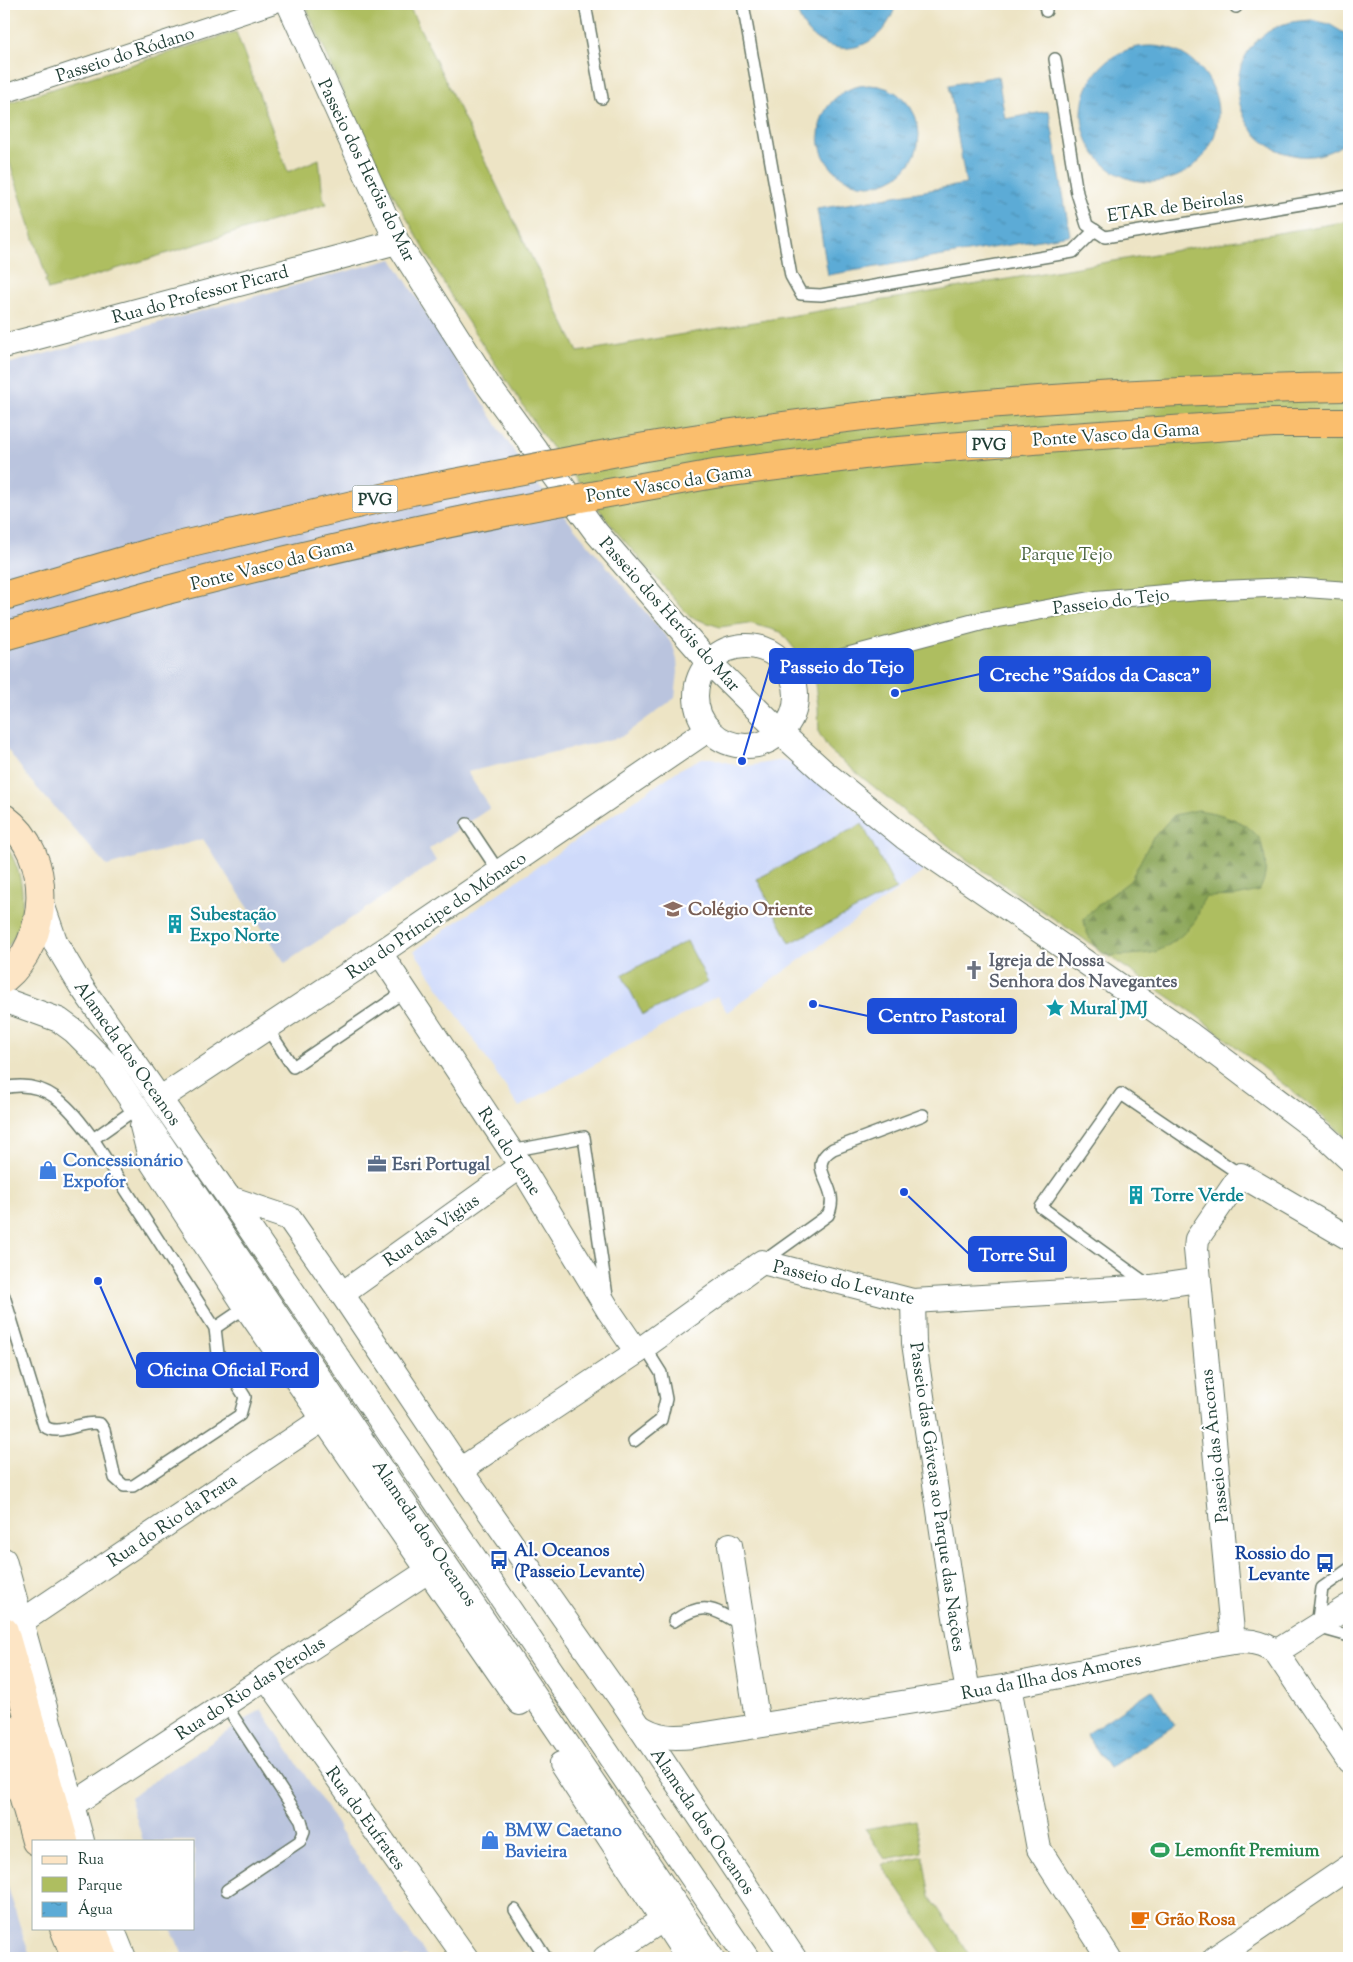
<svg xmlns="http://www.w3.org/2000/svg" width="1353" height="1962" font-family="'Sorts Mill Goudy',serif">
<defs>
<pattern id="forest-firs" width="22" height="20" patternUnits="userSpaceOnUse" patternTransform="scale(1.25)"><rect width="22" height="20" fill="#8aa556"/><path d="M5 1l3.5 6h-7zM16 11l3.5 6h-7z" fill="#708848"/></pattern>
<pattern id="water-ripples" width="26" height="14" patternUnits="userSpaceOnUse" patternTransform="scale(1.25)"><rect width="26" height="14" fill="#5cabd6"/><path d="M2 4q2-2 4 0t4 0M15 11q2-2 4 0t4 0" fill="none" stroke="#4b8cae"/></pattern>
</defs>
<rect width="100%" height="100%" fill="#fff"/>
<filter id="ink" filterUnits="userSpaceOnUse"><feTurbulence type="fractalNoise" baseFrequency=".02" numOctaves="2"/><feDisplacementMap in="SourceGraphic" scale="10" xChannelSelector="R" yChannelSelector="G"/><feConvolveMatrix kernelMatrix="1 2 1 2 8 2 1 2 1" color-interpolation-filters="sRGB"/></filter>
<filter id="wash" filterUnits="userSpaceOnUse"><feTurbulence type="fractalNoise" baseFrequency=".0096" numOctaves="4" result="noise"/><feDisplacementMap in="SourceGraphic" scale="20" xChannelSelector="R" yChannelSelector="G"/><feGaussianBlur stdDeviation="1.12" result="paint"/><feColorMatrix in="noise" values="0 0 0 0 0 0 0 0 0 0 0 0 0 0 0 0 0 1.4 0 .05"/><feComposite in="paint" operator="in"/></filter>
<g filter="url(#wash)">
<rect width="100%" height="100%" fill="#ede4c5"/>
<!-- built -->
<polygon fill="#cfdafa" points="702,758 712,758 742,767 777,761 787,761 796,764 930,867 727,1012 717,996 519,1107 414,951 680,769"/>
<!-- industrial -->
<g fill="#bac4de">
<polygon points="392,259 503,435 533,479 669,640 674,649 677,660 678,672 675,698 621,737 467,772 490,808 429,849 436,861 285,963 203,839 107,866 30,780 4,745 4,365"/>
<polygon points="261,1709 340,1828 338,1829 428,1958 184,1958 171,1928 194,1928 194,1841 143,1841 130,1797"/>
<polygon points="4,1874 23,1936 31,1958 4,1958"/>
</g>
<!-- green -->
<g fill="#aebe60" stroke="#667e4a">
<polygon points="305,4 408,4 578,352 1349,221 1349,1140 1307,1103 1197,1016 966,859 911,817 830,751 819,733 818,705 815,684 809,667 781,632 749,623 720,627 690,617 614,529 543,436 454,301 369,152"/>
<polygon points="236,32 288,172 319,159 323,197 327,204 48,290 45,280 47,279 4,145 4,104"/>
<polygon points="862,824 896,889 790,943 757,879"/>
<path d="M4 843C27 874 30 921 4 952Z"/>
<polygon points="687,941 708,982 643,1015 622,975"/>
<polygon points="916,1820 922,1852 885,1859 865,1829"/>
<polygon points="923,1856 930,1897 972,1958 945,1958 882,1865"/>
</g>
<!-- forest -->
<path fill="url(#forest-firs)" stroke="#547145" d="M1198 810C1222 814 1244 819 1260 839 1262 842 1262 849 1264 854 1267 868 1266 878 1259 891L1236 896 1206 897C1199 904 1200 913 1195 921 1186 933 1166 950 1151 953 1137 955 1122 955 1108 956 1095 951 1084 932 1084 918L1098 905 1130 881 1152 839 1174 815Z"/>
<!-- water -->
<g fill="url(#water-ripples)" stroke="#3e7485">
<path d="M795 4H896C880 63 808 63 795 4Z"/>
<path d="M1312 20 1329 24 1349 36V140C1335 151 1318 158 1299 156 1230 148 1214 54 1279 26 1289 21 1301 21 1312 20Z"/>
<circle cx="1150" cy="114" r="68"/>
<polygon points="998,76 1005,119 1049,111 1070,235 828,275 817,209 966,184 949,85"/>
<circle cx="869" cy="135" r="50"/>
<polygon points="1152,1690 1175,1725 1109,1768 1086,1734"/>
</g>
</g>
<g filter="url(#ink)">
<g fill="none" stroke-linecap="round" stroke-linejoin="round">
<!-- service casing -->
<g stroke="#677767" stroke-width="14">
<g id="service">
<polyline points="585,4 602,98"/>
<polyline points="743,4 791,276 801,294 821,295 1073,252 1095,230"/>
<polyline points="1045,4 1046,11"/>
<polyline points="1235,4 1236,7"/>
<polyline points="1055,59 1077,193 1087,225 1105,237 1349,196"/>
<polyline points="467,824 499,872"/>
<polyline points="267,1028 293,1067 405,991"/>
<path d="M4 1088C47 1078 70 1107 93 1139L215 1328 218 1354 245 1397 240 1415 133 1486H124L115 1478 104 1430 100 1424C82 1419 59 1438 44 1426L4 1296"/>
<polyline points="93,1139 137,1108"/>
<polyline points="511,1151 584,1137 607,1296"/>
<path d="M764 1261 828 1215C843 1185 802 1168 833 1149L923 1115"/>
<polyline points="1147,1284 1041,1207 1121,1094 1241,1175"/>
<polyline points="215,1328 246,1307"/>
<polyline points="634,1441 661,1420 666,1399 661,1373 644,1346"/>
<polyline points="1349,1569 1322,1588 1317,1627 1349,1636"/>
<path d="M674 1621C703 1601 713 1608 741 1625"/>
<polyline points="225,1704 301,1820 304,1831 300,1841 227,1890"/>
<polyline points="515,1910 546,1958"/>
</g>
</g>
<!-- pedestrian casing -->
<g stroke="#677767" stroke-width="20">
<g id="pedestrian">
<polyline points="4,94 274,4"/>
<polyline points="790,672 982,621 1096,600 1199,591 1291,587 1349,591"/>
</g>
</g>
<!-- minor casing -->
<g stroke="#677767" stroke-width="26">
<g id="minor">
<polyline points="289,4 397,242 488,385 596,532 709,662 781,733 824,772 904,837 1191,1035 1322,1134 1349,1159"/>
<polyline points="4,346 397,242"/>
<circle cx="746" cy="696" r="50"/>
<polyline points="41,901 56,944 81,986 229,1198 747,1958"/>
<polyline points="380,953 521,1166 609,1311 637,1352"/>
<polyline points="4,1000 59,1020 74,1031 107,1064 712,1958"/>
<polyline points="161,1098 380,953 709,729"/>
<polyline points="142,1126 151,1161 246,1307 520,1703"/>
<polyline points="229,1198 289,1218 342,1294 460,1470 623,1702 794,1958"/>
<polyline points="1199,1280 1233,1642"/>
<polyline points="342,1294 521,1166"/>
<polyline points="913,1301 914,1343 954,1611 968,1692"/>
<polyline points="460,1470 637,1352 762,1262 913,1301 1151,1287 1199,1280 1196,1249 1197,1239 1241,1175 1349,1238"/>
<polyline points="730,1545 758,1725"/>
<polyline points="4,1560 82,1841"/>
<polyline points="21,1622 323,1419"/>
<polyline points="1276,1652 1349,1606"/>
<polyline points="266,1677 466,1958"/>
<polyline points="1009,1686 1039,1849 1109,1958"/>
<path d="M639 1726C657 1738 672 1738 694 1736L1009 1686 1205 1647C1231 1642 1253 1635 1276 1652L1349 1761"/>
<polyline points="561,1764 688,1958"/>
<polyline points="72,1805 428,1571"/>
<polyline points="112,1928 124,1958"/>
<polyline points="605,1958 662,1920"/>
<polyline points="1215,1958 1349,1867"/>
</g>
</g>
<!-- secondary casing -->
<g stroke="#677767" stroke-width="30">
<g id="secondary">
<path d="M4 818C55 855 50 941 4 979"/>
<polyline points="4,1631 64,1841"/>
<polyline points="4,1727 36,1841"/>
<polyline points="64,1928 76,1958"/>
<polyline points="92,1928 104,1958"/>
</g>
</g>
<!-- motorway casing -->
<g stroke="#677767" stroke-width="30">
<g id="motorway">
<path d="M596 456C844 409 1097 391 1349 387"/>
<polyline points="575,499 714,474 887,452 1058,438 1273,423 1349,423"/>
<polyline points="4,596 157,551"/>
<polyline points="4,636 167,590"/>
</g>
</g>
<!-- service -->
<use href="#service" stroke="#fff" stroke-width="11"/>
<!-- pedestrian -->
<use href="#pedestrian" stroke="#fff" stroke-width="18"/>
<!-- minor -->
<use href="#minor" stroke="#fff" stroke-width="24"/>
<!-- secondary -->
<use href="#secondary" stroke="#fde5c5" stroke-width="28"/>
<!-- motorway -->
<use href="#motorway" stroke="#fabe6d" stroke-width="28"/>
<!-- rail casing -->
<g stroke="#1f3d34" stroke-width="5.5">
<polyline id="rail" points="4,1942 8,1958"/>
</g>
<!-- rail -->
<use href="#rail" stroke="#fff" stroke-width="4" stroke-dasharray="11" stroke-linecap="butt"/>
<!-- motorway-bridge casing -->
<g stroke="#677767" stroke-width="30" stroke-linecap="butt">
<g id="motorway-bridge">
<polyline points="157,551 412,491 596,456"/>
<path d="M167 590C302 555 438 523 575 499"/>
</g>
</g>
<!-- motorway-bridge -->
<use href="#motorway-bridge" stroke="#fabe6d" stroke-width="28"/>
</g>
</g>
<!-- icons -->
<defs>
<g id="school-bare" transform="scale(1.5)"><path d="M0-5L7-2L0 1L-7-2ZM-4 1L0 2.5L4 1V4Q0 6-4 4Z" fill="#8d6e63" stroke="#fff" stroke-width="2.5" paint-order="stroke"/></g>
<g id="building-bare" transform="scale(1.5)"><path d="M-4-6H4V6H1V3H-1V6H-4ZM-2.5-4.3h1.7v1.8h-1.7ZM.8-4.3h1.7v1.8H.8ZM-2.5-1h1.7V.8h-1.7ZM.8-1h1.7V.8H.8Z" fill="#0f9aa8" stroke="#fff" stroke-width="2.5" paint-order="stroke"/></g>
<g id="church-bare" transform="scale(1.5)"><path d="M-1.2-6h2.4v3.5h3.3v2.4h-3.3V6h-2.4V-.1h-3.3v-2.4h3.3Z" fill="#6b7280" stroke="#fff" stroke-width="2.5" paint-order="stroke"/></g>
<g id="sight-bare" transform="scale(1.5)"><path d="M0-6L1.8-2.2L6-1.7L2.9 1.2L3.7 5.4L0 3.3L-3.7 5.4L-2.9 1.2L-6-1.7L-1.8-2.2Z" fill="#0f9aa8" stroke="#fff" stroke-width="2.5" paint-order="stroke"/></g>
<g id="office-bare" transform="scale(1.5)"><path d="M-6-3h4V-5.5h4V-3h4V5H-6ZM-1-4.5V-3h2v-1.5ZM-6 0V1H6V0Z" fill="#5c6f8a" stroke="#fff" stroke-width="2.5" paint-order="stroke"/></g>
<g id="shop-bare" transform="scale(1.5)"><path d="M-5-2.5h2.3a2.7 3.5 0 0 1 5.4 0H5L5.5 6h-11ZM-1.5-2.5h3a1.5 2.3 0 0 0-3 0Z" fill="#3f7fe0" stroke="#fff" stroke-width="2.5" paint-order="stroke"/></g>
<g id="bus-bare" transform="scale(1.5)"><path d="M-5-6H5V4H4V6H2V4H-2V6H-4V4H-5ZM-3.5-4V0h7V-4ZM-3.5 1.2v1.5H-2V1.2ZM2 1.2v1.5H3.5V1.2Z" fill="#1a4fb4" stroke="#fff" stroke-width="2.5" paint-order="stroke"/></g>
<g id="stadium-bare" transform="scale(1.5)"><path d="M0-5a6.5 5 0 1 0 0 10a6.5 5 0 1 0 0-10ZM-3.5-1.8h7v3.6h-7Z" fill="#2e9e5b" stroke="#fff" stroke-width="2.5" paint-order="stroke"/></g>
<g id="cafe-bare" transform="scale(1.5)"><path d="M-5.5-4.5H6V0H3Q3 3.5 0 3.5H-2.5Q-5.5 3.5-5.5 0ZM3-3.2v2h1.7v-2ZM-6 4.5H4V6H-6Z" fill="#e8710a" stroke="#fff" stroke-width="2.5" paint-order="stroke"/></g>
</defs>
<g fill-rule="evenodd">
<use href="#school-bare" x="673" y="909"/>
<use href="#building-bare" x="175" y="924"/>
<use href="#church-bare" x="974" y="970"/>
<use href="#sight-bare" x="1055" y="1008"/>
<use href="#office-bare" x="377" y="1164"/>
<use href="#shop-bare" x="48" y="1170"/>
<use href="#building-bare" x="1136" y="1195"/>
<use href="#bus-bare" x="499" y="1560"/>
<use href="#bus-bare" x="1325" y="1563"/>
<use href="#shop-bare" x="490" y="1840"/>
<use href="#stadium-bare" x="1160" y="1850"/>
<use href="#cafe-bare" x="1140" y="1919"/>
</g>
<g text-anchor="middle" stroke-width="4.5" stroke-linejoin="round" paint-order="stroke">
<!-- shield labels -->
<g fill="#fff" stroke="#627771" stroke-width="1">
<rect x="966.5" y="430.5" width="45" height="27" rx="4"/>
<rect x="352.5" y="485.5" width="45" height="27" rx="4"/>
</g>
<g font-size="16" font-weight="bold" fill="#1f3d34">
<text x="989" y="450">PVG</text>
<text x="375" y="505">PVG</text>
</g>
<!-- street labels -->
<g font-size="18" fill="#1f3d34" stroke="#fff">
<text transform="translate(125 54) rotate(-18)" y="6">Passeio do Ródano</text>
<text transform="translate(367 170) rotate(64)" y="6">Passeio dos Heróis do Mar</text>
<text transform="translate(1175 206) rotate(-8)" y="6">ETAR de Beirolas</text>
<text transform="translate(200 294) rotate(-15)" y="6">Rua do Professor Picard</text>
<text transform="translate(1116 434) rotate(-4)" y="6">Ponte Vasco da Gama</text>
<text transform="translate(669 483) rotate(-9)" y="6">Ponte Vasco da Gama</text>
<text transform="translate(272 564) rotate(-14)" y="6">Ponte Vasco da Gama</text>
<text transform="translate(1111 601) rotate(-7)" y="6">Passeio do Tejo</text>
<text transform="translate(670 614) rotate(48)" y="6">Passeio dos Heróis do Mar</text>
<text transform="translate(436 915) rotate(-34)" y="6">Rua do Príncipe do Mónaco</text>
<text transform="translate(128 1053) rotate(55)" y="6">Alameda dos Oceanos</text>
<text transform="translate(510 1151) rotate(57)" y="6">Rua do Leme</text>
<text transform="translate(431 1230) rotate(-35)" y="6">Rua das Vigias</text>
<text transform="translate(844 1282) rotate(13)" y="6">Passeio do Levante</text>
<text transform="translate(1214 1446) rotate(-96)" y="6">Passeio das Âncoras</text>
<text transform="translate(938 1497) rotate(82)" y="6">Passeio das Gáveas ao Parque das Nações</text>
<text transform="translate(172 1520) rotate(-34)" y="6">Rua do Rio da Prata</text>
<text transform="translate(425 1533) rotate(56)" y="6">Alameda dos Oceanos</text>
<text transform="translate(1051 1676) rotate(-11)" y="6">Rua da Ilha dos Amores</text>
<text transform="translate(250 1688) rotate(-33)" y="6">Rua do Rio das Pérolas</text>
<text transform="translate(366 1818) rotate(54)" y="6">Rua do Eufrates</text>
<text transform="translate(703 1821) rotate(56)" y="6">Alameda dos Oceanos</text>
</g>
<!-- park labels -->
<g font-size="18" fill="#4a6441" stroke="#fff">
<text x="1067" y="560">Parque Tejo</text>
</g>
<!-- education labels -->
<g font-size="18" font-weight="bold" fill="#785e54" stroke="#fff" text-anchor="start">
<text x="688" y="915">Colégio Oriente</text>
</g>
<!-- culture labels -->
<g font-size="18" font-weight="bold" fill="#0d838f" stroke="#fff" text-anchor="start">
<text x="190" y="920">Subestação<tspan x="190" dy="21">Expo Norte</tspan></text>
<text x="1070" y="1014">Mural JMJ</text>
<text x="1151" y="1201">Torre Verde</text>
</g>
<!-- worship labels -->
<g font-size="18" font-weight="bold" fill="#5b616d" stroke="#fff" text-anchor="start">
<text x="989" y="966">Igreja de Nossa<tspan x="989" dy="21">Senhora dos Navegantes</tspan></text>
</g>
<!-- shop labels -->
<g font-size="18" font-weight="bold" fill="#366cbe" stroke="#fff" text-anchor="start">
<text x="63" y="1166">Concessionário<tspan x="63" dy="21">Expofor</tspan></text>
<text x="505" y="1836">BMW Caetano<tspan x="505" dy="21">Bavieira</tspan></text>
</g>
<!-- service labels -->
<g font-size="18" font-weight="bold" fill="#4e5e75" stroke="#fff" text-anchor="start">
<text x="392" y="1170">Esri Portugal</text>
</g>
<!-- transit labels -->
<g font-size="18" font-weight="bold" fill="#164399" stroke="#fff" text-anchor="start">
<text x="514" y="1556">Al. Oceanos<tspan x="514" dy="21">(Passeio Levante)</tspan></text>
<text x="1310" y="1559" text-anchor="end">Rossio do<tspan x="1310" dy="21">Levante</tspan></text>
</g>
<!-- leisure labels -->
<g font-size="18" font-weight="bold" fill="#27864d" stroke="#fff" text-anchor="start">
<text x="1175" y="1856">Lemonfit Premium</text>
</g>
<!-- food labels -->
<g font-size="18" font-weight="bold" fill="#c56008" stroke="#fff" text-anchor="start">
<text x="1155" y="1925">Grão Rosa</text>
</g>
</g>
<!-- callouts -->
<path fill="none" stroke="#1d4ed8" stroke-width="2" d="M742 761L770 666M895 693L980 674M813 1004L868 1016M904 1192L969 1254M98 1281L137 1370"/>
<g fill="#1d4ed8" stroke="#fff" stroke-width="2">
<circle cx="742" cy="761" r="5"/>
<circle cx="895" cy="693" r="5"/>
<circle cx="813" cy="1004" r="5"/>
<circle cx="904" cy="1192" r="5"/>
<circle cx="98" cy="1281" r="5"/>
</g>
<g fill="#1d4ed8" stroke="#1d4ed8" stroke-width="2">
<rect x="770" y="649" width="143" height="34" rx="5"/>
<rect x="980" y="657" width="230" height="34" rx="5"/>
<rect x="868" y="999" width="148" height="34" rx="5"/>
<rect x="969" y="1237" width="97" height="34" rx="5"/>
<rect x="137" y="1353" width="181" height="34" rx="5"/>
</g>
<g font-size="19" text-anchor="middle" font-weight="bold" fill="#fff">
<text x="842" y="673">Passeio do Tejo</text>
<text x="1095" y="681">Creche "Saídos da Casca"</text>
<text x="942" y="1022">Centro Pastoral</text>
<text x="1017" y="1261">Torre Sul</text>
<text x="228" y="1376">Oficina Oficial Ford</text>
</g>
<!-- margin -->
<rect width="1353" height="1962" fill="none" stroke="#fff" stroke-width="20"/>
<!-- legend -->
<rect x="32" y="1840" width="162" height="90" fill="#ffffff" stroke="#a5b1ae"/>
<rect x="42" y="1856" width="25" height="8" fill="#fde5c5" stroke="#a5b1ae"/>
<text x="78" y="1864" font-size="15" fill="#1f3d34">Rua</text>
<rect x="42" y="1877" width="25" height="15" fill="#aebe60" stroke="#a5b1ae"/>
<text x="78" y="1890" font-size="15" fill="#1f3d34">Parque</text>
<rect x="42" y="1902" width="25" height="15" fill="url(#water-ripples)" stroke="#a5b1ae"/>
<text x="78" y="1914" font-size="15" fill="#1f3d34">Água</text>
</svg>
